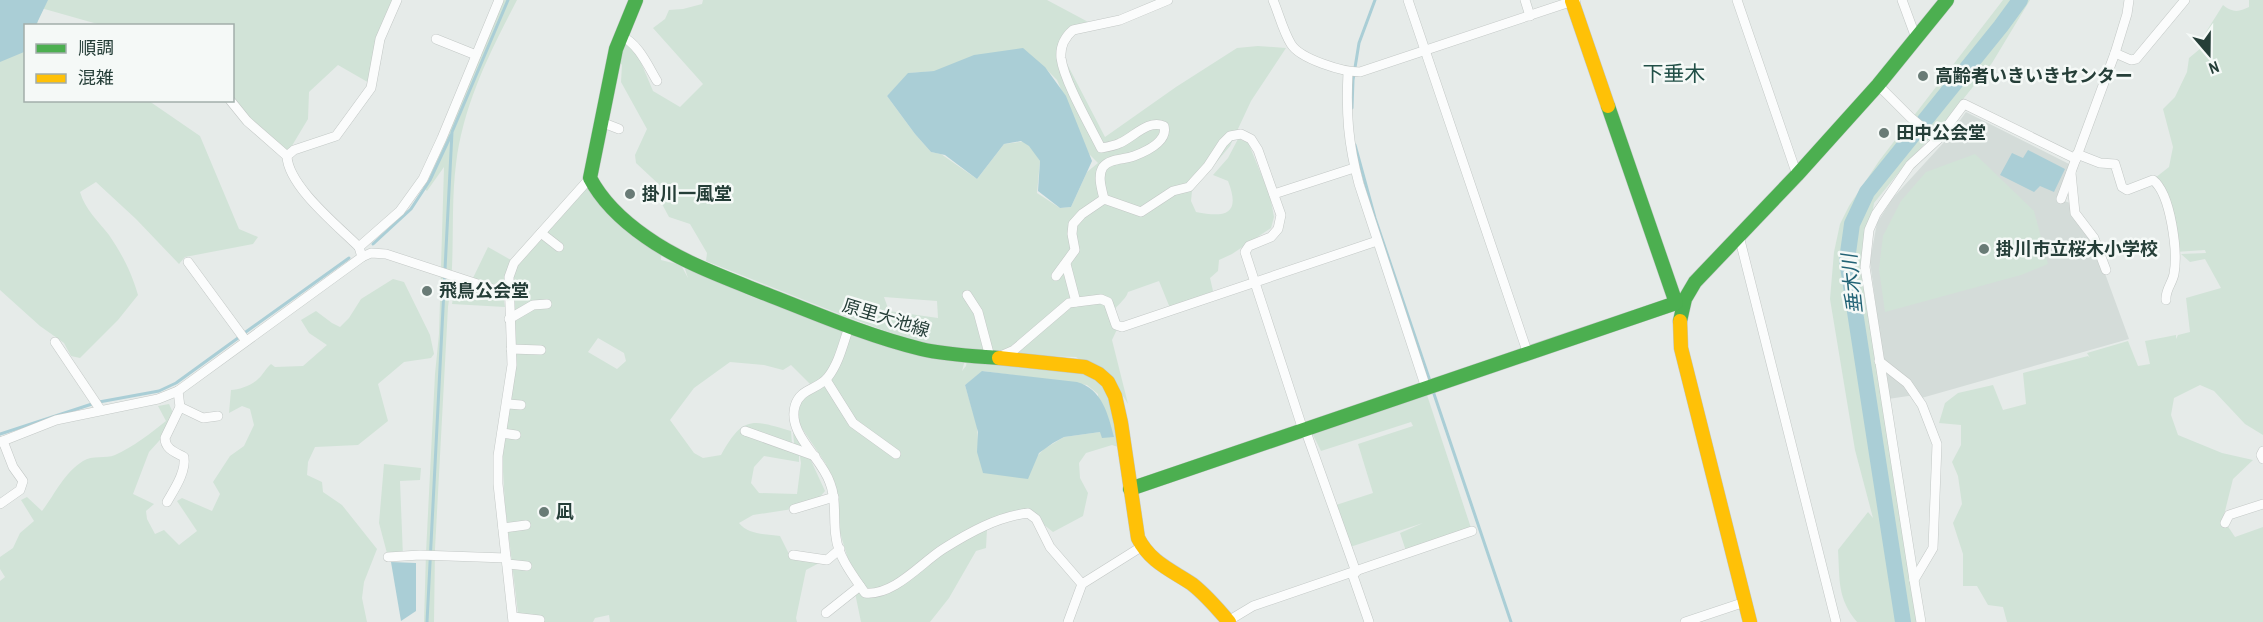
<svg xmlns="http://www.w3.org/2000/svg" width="2263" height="622" font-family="'Archivo Narrow','Noto Sans JP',sans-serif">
<rect width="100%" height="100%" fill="#e6ebe9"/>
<!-- built -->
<polygon fill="#d4dcd9" points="1966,112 2073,166 2056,198 2070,203 2077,223 2092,238 2129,339 1918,399 1915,395 1888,399 1870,261 1877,223 1892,199 1946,140"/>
<!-- green -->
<g fill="#d1e3d7" fill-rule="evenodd">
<path d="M0 0H396L379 41 371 84 338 65 309 92 308 119 287 154 232 100V26L101 25 41 8 37 25 26 26V100L149 101 200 136 239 229 258 237 253 244 185 257 179 264 136 219 96 182 80 192C85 209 98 221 109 235 123 256 131 271 138 295L118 320 80 358 71 356 64 343 40 326 0 290Z"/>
<path d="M502 0H517C490 52 463 105 456 164 450 211 456 260 448 307L435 549 434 622H424L426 553 435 374 439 334 444 167 427 191 419 184Z"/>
<path d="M703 0H1047L1092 24 1069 27 1061 40 1064 58 1105 137 1176 87 1237 48 1258 46 1286 48 1251 101 1230 146 1192 191 1191 201 1196 212C1226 218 1241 214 1228 181L1213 175 1228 158 1238 139 1248 142 1270 196 1274 217 1271 228 1232 254 1219 260 1218 271 1210 278 1213 291 1195 302 1170 308 1159 281 1128 292C1126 300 1114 307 1108 318H1119L1120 323 1112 340 1128 404 1118 388 1076 357 948 354 842 315 706 261 707 253 690 224 669 217 662 204 666 191 636 163 635 155 647 129 621 82 622 65 619 61 626 42 637 53 653 91 680 107 703 84 653 28 665 19 669 10 683 9 702 4ZM1040 63 1057 80 1089 154 1098 163 1087 172 1071 207 1060 208 1037 193 1040 161 1027 141 1004 144 977 179 941 154 931 152 915 134 887 96 909 73ZM884 297 937 301 938 318 889 311Z"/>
<path d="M2003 0H2030L1992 63 1940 128 1908 161 1874 203 1865 259 1873 330 1917 622H1857C1837 598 1840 580 1838 550L1868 512 1873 518 1855 450 1830 299 1834 252 1840 224 1849 206 1879 161Z"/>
<path d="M2249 0H2263V435L2245 424 2214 391 2200 385 2174 398 2171 415 2178 435 2222 453 2253 460 2233 479 2223 519 2235 537 2263 527V622H2007L2003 607 1988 605 1977 586H1963V554L1953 523 1962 504 1958 476 1952 462 1961 445V425L1939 423 1945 403 1958 393 1993 385 2003 410 2026 404 2023 373 2088 356 2090 358 2087 353 2128 341 2138 366 2150 364 2145 341 2176 335V339L2178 335 2190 332 2186 298 2221 288 2205 259 2190 262 2181 254 2206 253 2205 250 2175 252C2172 227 2175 196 2155 178L2169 167 2173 147 2163 109 2175 97 2187 72 2189 58 2201 48 2206 32 2223 5C2233 13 2239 12 2249 7Z"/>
<polygon points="1975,154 2034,211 2048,264 2021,275 1885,312 1879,269 1883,236 1901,201 1926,172"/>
<path d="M591 179 631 230 662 245 661 260 681 265 688 278 684 266 849 330C885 349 925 353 965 360L962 371 966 366 967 359 1085 367 1115 396 1118 447 1112 445 1086 453 1079 463 1080 478 1088 493 1083 516 1053 532 1028 512 987 529 986 548 976 551 949 598 930 622H861L848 559 835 516 826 464 797 421 801 399 831 382 832 366 824 377 810 384 791 365 783 370 764 365 730 362 694 388 670 420 694 453 703 458 721 455C743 416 751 419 791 431L792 444 798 449 794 443 793 432 808 454 825 491 812 506 753 515 739 523C748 535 767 534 780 536L789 554 819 563 806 570 796 618 797 622H610L609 615 595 618 593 622H519L505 505 502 455 513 264ZM598 338 624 353 626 361 617 369 588 352ZM983 371 1087 385 1098 394 1100 432 1064 437 1044 449 1023 470 978 441 977 426 965 385ZM799 451 801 463 797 494 759 493 751 483 754 467 764 456 799 462Z"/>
<polygon points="488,247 511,260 507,291 473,278"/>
<path d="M393 279 404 282 430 335 434 354 431 358 404 362 378 384 388 421 358 445 315 447 308 462 307 475 322 482 323 492 342 505 377 549 364 582 362 598 367 622H0V581L5 577 0 569V557L13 548 20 533 34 521 21 500 27 497 42 511C56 493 63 474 83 461 92 455 106 459 115 455 133 447 151 433 166 421L158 406 169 404 175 417 168 431 149 452 133 494 154 504 146 511 147 519 155 534 164 530 179 545 197 531 177 501 182 498 212 511 220 494 213 482 230 456 244 446 254 425 250 409 242 406 229 413 231 390C239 390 252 385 258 379 263 375 265 369 271 364L275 367 303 366 327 345 309 333 301 320 316 311 332 323 340 327 349 318 361 299Z"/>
<polygon points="456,280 503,296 505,307 452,304"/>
<polygon points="1427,395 1472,531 1406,551 1400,533 1423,523 1347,548 1336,505 1373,493 1358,444 1413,426 1411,422 1321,451 1312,433"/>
<polygon points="384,464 421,468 420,480 400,481 403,557 388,557 379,523"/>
</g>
<!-- water -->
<g fill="#aaced6">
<polygon points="0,0 48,0 36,25 26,26 24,52 0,62"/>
<polygon points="1023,48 1045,67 1066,96 1092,161 1071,207 1060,208 1038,191 1040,161 1029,146 1021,141 1004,144 977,179 945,155 931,152 915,134 887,96 908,73 934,71 974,55"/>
<polygon points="2028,150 2065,169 2054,192 2040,186 2034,192 2000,175 2012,153 2023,158"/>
<path d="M982 371 1077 382C1102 389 1108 414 1114 437L1102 438 1100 432 1064 437 1053 443 1039 453 1028 479 983 473 977 452 978 432 965 385Z"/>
<polygon points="391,562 416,563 416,611 401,621"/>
</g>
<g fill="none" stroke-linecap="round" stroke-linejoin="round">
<!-- stream -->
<g stroke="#aaced6" stroke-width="3">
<polyline points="1352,108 1353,80 1359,43 1375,0"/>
<polyline points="1355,145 1375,218 1430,381"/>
<polyline points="373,244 411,209 430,180 451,135"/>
<polyline points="243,334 349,258"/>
<polyline points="1433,391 1511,622"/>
<polyline points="99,402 159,391 176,383 238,338"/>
<polyline points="0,434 92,404"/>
<polyline points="427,622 452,132 508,0"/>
</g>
<!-- river -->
<polyline stroke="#aaced6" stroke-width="16" points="1903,622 1847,260 1852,224 1867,192 2001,26 2020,0"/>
<!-- street casing -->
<g stroke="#c3c8c6" stroke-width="10">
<g id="street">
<path d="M1273 0C1279 14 1283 31 1291 44 1300 59 1343 72 1360 72L1576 0"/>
<polyline points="1408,0 1528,354"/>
<polyline points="1525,0 1530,16"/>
<polyline points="1737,0 1797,175"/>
<polyline points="1902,0 1916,38"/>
<path d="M621 36C638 43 648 66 657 81"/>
<polyline points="436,39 476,55"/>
<polyline points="2115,53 2131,60 2136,59 2185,0"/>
<path d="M1348 72C1346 114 1348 143 1359 184L1426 388"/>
<polyline points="1878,85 1910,117 1937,140"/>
<polyline points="230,100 247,121 287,156"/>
<polyline points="601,122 619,129"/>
<path d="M2077 154 2100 163 2115 164 2122 187 2127 190 2153 180C2171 194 2178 252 2174 274 2172 284 2165 290 2166 300"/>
<polyline points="2071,173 2075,213 2094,238 2106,270"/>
<polyline points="1274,194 1354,168"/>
<path d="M1104 199C1102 190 1097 176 1103 167 1110 158 1124 160 1134 156 1147 151 1168 141 1164 126 1148 119 1134 137 1120 143 1114 146 1107 147 1101 148 1090 126 1064 81 1061 58 1060 47 1065 37 1073 30L1120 20 1168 0"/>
<polyline points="2061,199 2115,53 2127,14 2129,0"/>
<polyline points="541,233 559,247"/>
<polyline points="1739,236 1836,622"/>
<path d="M359 247C338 226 288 186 287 156L294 150 336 136 371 88 380 39 397 0"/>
<polyline points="362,257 371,253 386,254 508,294"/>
<polyline points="188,262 246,341"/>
<polyline points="1066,264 1076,302"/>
<polyline points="1056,276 1075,250 1072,234 1073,224 1082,214 1104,199 1141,212 1173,191 1189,187 1208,166 1223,143 1230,136 1241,134 1251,139 1258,150 1281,215 1278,229 1271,237 1249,246 1245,252 1303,430"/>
<polyline points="967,295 978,312 990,357"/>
<polyline points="509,319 533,305 547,304"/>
<path d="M849 327C843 344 839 363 828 377 818 390 800 388 795 406 787 434 822 458 830 483 837 500 833 519 836 537 838 557 854 577 865 593 894 596 921 563 943 549 970 532 997 517 1028 513L1036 519 1050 547 1082 584"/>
<polyline points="55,342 100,409"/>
<polyline points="511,349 541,350"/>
<polyline points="998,357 1014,350 1069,303 1101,299 1108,302 1116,325 1122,327 1377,241"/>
<polyline points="1879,361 1907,383 1922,405 1937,444 1933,548 1914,580 1921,622"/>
<polyline points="826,380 853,423 896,454"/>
<polyline points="507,404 521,405"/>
<polyline points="180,407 203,418 218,416"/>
<polyline points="1305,429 1356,572"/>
<polyline points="745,431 815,456"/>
<polyline points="502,433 516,435"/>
<polyline points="0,442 56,420 158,399 178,391 362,257 359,247 400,211 423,179 442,138 499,0"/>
<polyline points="2263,451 2261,455 2263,459"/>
<path d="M167 502C175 488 186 472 184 457 175 452 165 449 165 438L180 407 178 391"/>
<polyline points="0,504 20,490 23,481 13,467 3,441"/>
<polyline points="794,509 834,497"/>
<polyline points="2225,523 2229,515 2263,504"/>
<polyline points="503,528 526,525"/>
<polyline points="793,555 827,560 840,549"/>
<polyline points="388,557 420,555 506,558"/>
<polyline points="507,564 527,566"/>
<polyline points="1352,573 1369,622"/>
<polyline points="1914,580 1865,267 1869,230 1876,214 1910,165 1937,140 1964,104 2076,159"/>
<polyline points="826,613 860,586"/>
<polyline points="513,617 540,620"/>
<polyline points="1228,621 1253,606 1472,531"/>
<polyline points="513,622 498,484 498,456 512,365 509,277 514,263 590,178"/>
<polyline points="1068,622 1082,584 1141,547"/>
<polyline points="1685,622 1745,602"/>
</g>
</g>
<!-- fast casing -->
<g stroke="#c2c8c6" stroke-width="15">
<g id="fast">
<path d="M636 0 616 49 590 178C603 203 623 221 646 237 681 262 726 278 766 294 817 314 868 336 921 349 946 355 973 356 999 358"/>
<polyline points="1680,321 1685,299 1695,282 1797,175 1878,85 1947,0"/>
<polyline points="1130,489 1676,303 1608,106"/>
</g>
</g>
<!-- slow casing -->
<g stroke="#c2c8c6" stroke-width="15">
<g id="slow">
<polyline points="1572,1 1608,106"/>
<polyline points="1680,321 1681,348 1750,622"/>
<path d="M999 358 1085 367 1099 374 1108 382 1115 396 1121 423 1138 538C1150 562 1171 570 1192 584 1206 595 1218 609 1229 622"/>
</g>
</g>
<!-- street -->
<use href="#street" stroke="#fbfcfc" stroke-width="9"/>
<!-- fast -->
<use href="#fast" stroke="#4caf50" stroke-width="14"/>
<!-- slow -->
<use href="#slow" stroke="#ffc107" stroke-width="14"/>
</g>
<!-- markers -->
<g fill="#697b76" stroke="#f5f9f7" stroke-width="2">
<circle cx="1923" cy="76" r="6"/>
<circle cx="1884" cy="133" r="6"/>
<circle cx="630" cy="194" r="6"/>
<circle cx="1984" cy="249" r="6"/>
<circle cx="427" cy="291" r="6"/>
<circle cx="544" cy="512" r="6"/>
</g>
<g text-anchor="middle" stroke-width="5" stroke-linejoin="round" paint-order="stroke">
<!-- poi labels -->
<g font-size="18" font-weight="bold" fill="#253e38" stroke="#f5f9f7" text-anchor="start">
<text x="1935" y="82">高齢者いきいきセンター</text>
<text x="1896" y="139">田中公会堂</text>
<text x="642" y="200">掛川一風堂</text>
<text x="1996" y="255">掛川市立桜木小学校</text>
<text x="439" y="297">飛鳥公会堂</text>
<text x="556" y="518">凪</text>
</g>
<!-- street labels -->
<g font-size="18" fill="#253e38" stroke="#f5f9f7">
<text transform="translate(886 318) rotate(17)" y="6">原里大池線</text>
</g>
<!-- water labels -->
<g font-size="20" font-style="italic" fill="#226376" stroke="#f5f9f7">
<text transform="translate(1852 284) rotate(-96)" y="7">垂木川</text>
</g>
<!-- quarter labels -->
<g font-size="21" fill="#214f47" stroke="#f5f9f7">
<text x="1674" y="81">下垂木</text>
</g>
</g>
<!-- legend -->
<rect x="24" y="24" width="210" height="78" fill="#f5f9f7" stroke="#a2aeab" stroke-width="1.5"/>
<rect x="36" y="44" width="30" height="9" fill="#4caf50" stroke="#a2aeab" stroke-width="1.5"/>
<text x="78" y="54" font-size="18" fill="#253e38">順調</text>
<rect x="36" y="74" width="30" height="9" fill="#ffc107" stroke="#a2aeab" stroke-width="1.5"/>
<text x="78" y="84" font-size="18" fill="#253e38">混雑</text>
<!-- north arrow -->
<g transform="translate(2209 54) rotate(160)" stroke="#f5f9f7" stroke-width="4.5" paint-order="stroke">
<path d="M0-4.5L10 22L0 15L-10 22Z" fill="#253e38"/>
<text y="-9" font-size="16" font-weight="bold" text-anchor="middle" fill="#253e38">N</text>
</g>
</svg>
